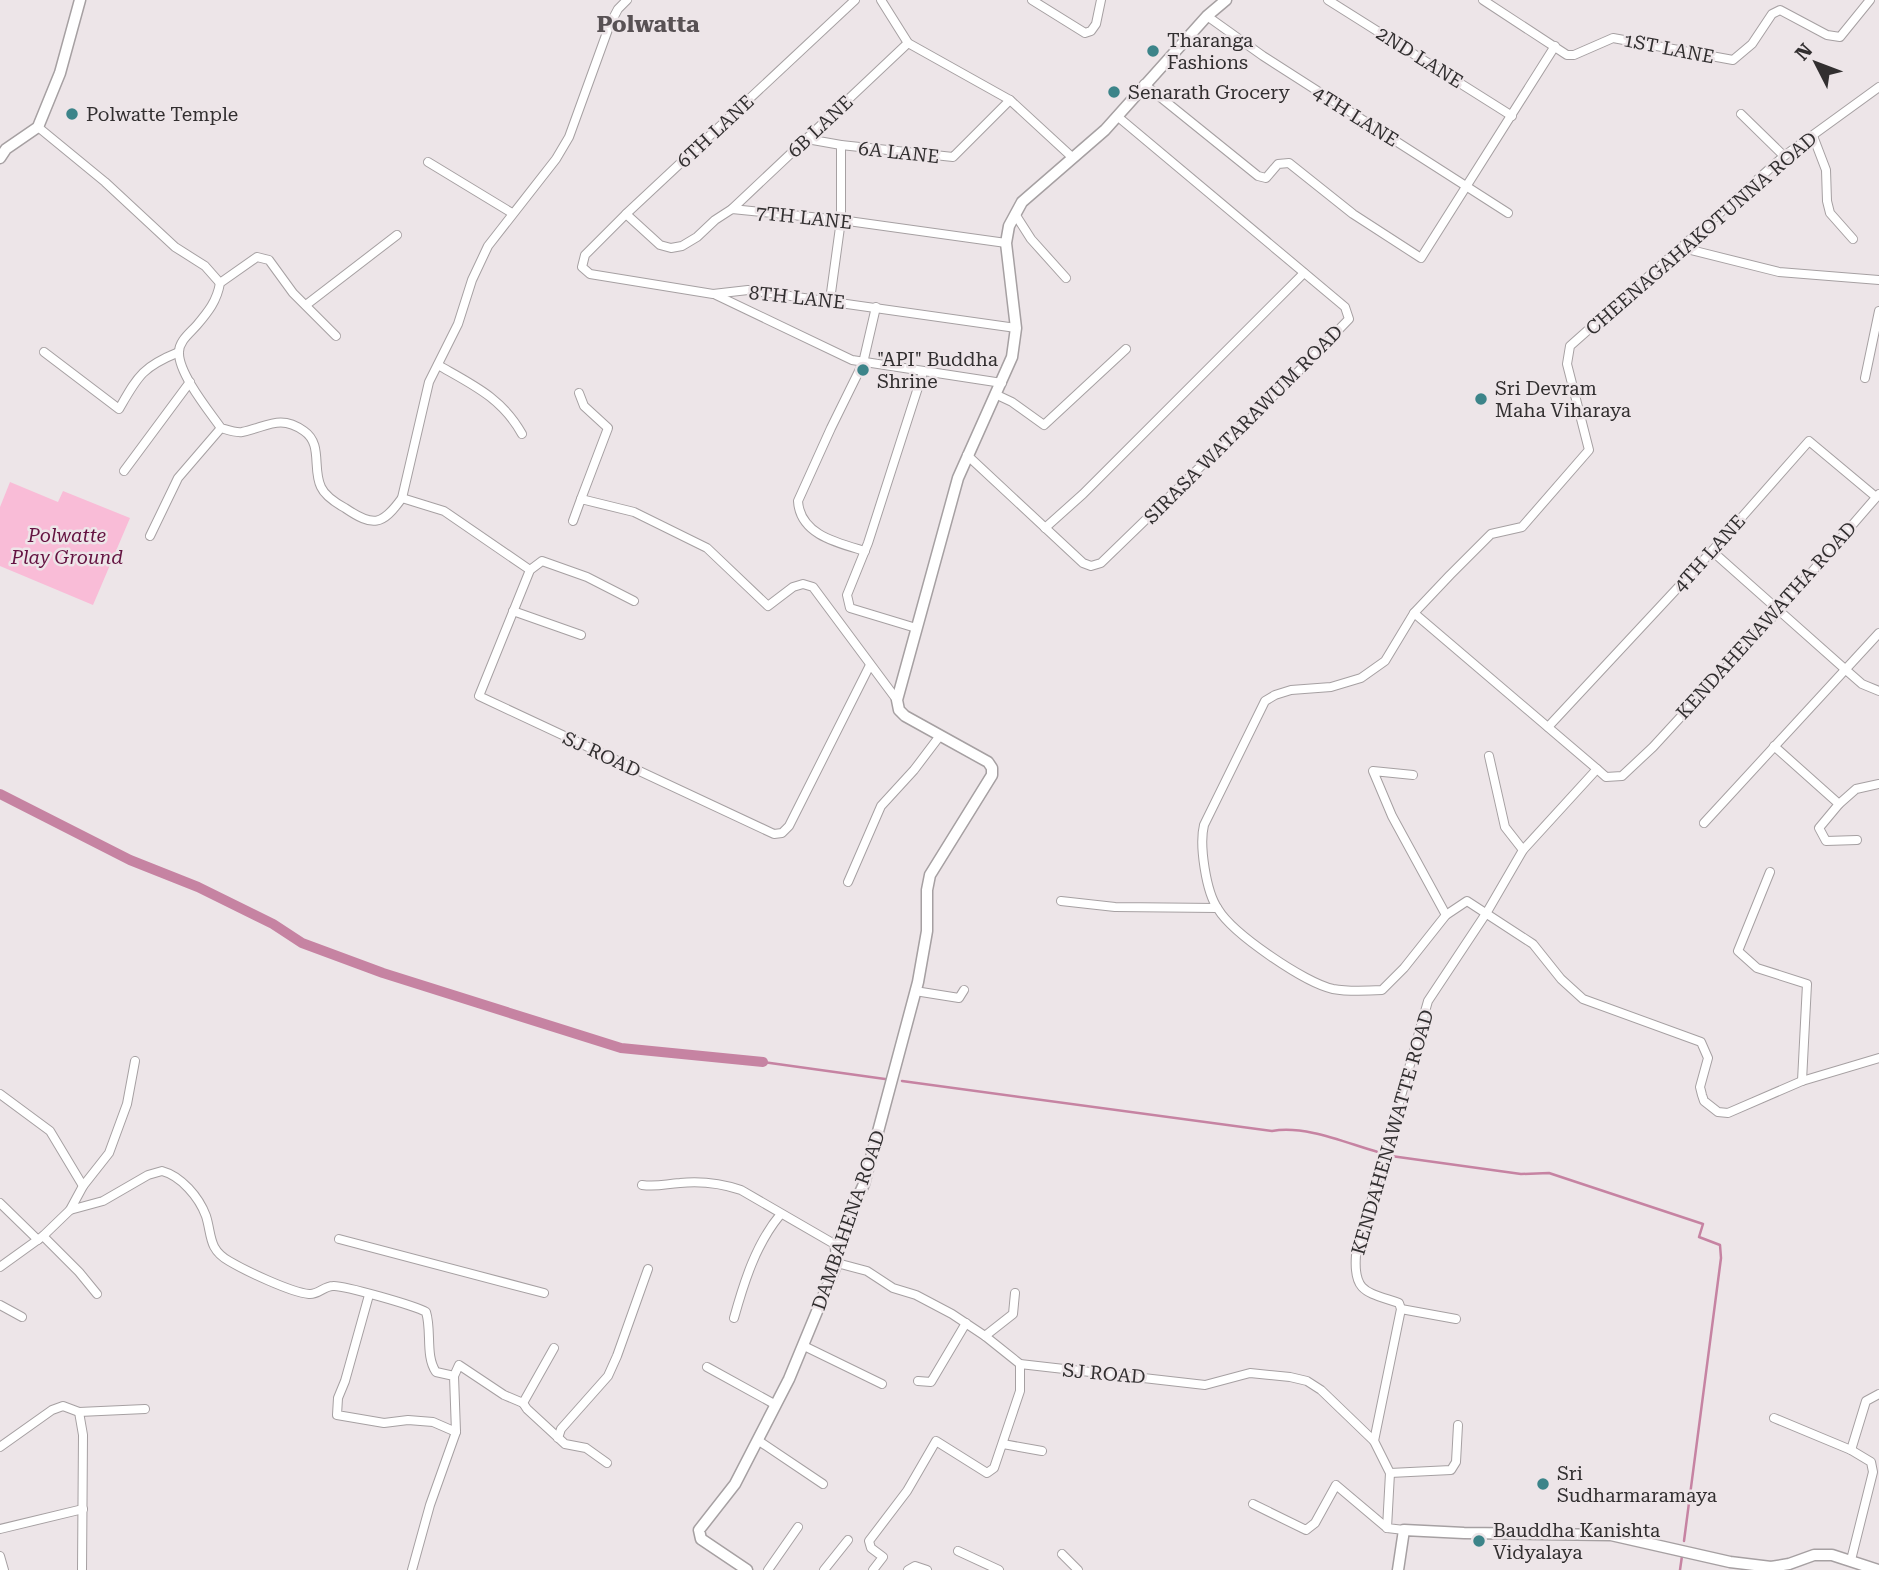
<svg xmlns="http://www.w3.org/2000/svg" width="1879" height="1570" font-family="'Roboto Serif',serif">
<rect width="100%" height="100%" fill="#ede5e8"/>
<!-- green -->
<polygon fill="#f9bcd7" points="10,482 58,502 63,491 130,518 93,605 0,566 0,507"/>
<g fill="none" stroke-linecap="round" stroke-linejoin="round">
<!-- stream -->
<g stroke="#c683a2" stroke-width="2.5">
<polyline points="763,1062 885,1079"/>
<path d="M902 1081 1272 1131C1306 1125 1346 1143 1378 1152"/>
<polyline points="1391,1156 1521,1174 1549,1173 1703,1224 1699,1237 1720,1245 1721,1258 1684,1541"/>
<polyline points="1680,1570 1682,1556"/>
</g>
<!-- canal -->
<polyline stroke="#c683a2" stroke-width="10" points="0,794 130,860 198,887 273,924 302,943 383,973 621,1048 763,1062"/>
<!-- street casing -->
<g stroke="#a6a0a2" stroke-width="10">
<g id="street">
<polyline points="855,0 626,214 585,255 582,267 590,274 713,294 748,290 1016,328"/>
<polyline points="881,0 908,43 1010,100 1073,158"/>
<polyline points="1032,0 1085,33 1091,31 1096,24 1101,0"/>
<polyline points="1328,0 1512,116"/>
<polyline points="1483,0 1567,55 1574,55 1613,38 1733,60 1752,44 1772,14 1780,10 1827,35 1840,37 1870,0"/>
<polyline points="1207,16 1263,56 1508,213"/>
<polyline points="1144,84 1258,176 1266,178 1278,164 1289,163 1353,214 1421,258 1555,46"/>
<path d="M1879 87 1784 156 1570 346 1567 364 1589 450 1522 527 1491 534 1450 575 1414 613 1385 661 1361 678 1331 687 1291 690 1275 695 1265 701 1204 825C1199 845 1206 892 1218 909 1233 934 1305 983 1333 989 1349 992 1366 991 1382 990L1404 968 1446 915 1467 901 1533 944 1561 979 1583 999 1701 1042 1708 1058 1700 1087 1702 1095 1704 1101 1718 1112 1728 1113 1802 1081 1879 1058"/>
<polyline points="1741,114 1784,156"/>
<polyline points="38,127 105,182 175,247 205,266 220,283"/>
<polyline points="1813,136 1826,170 1827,201 1830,213 1853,239"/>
<polyline points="807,139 841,145 953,157 1010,100"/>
<polyline points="428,162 512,213"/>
<polyline points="732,209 908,43"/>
<polyline points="626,214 660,245 671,248 682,246 697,237 715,220 732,209 841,220 1006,243"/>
<polyline points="1015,214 1031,239 1066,278"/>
<polyline points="1683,248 1779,272 1879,280"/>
<polyline points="716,295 852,360 1002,383"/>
<polyline points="830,300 841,220 841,145"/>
<polyline points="306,305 397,235"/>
<path d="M336 336 293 293 269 260 257 257 220 283C217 301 208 312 197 325 190 333 179 341 179 352 178 373 209 411 221 428 228 430 236 433 242 432 267 427 280 414 304 431 323 444 312 469 321 487 325 496 336 503 345 508 373 527 382 526 402 498L429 382 458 324 472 280 488 246 556 159 569 137 610 24 618 9 627 0"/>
<path d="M44 352 119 409C138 376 142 367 179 352"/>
<path d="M438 365C473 385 502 398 522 434"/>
<polyline points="1865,378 1879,311"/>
<polyline points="579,393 584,406 608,428 581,499"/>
<polyline points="995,394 1012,402 1044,425 1126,349"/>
<polyline points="967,455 1083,563 1091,566 1101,563 1294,376 1349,319 1345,307 1117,116"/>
<polyline points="124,471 190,382"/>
<polyline points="402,498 444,511 530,570"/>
<polyline points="573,521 581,499 634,512 707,548 768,606 793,587 803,584 813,587 897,700"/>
<polyline points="1045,528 1083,494 1304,273"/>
<polyline points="150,536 178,478 221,428"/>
<path d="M865 551C838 543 800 535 798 501L831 428 863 363 876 307"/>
<polyline points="1712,551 1846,670 1862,684 1879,691"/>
<polyline points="634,601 587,577 542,561 530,570 479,696 774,834 782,833 789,826 870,665"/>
<polyline points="513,611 581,635"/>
<polyline points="1414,613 1597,769"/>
<polyline points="916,628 850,608 847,595 868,543 923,372"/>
<polyline points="1548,727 1712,551 1809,441 1876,497"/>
<polyline points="1774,746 1839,804 1856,789 1879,784"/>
<polyline points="1489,756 1505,827 1523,850"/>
<polyline points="1413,775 1373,771 1392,816 1446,915"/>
<polyline points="1839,804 1819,828 1826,841 1857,840"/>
<polyline points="1704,823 1879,633"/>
<polyline points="1770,872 1738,951 1757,968 1807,984 1802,1081"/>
<polyline points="848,882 881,806 914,770 939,737"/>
<polyline points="1061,901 1115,907 1217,908"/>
<polyline points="915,991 959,998 964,990"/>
<polyline points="0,1094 50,1131 83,1186"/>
<path d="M642 1185C658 1187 665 1184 680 1183 700 1181 723 1184 741 1190L836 1245"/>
<polyline points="0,1203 38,1240"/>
<polyline points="70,1210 83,1186 109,1153 127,1104 135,1061"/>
<polyline points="43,1236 79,1272 97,1294"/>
<polyline points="339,1239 544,1293"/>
<polyline points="837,1263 867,1271 893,1288 916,1295 952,1314 985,1336 1020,1364 1205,1385 1250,1373 1290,1377 1307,1381 1321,1390 1374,1441"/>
<path d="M0 1267 43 1236 70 1210 103 1201 148 1175 162 1171C181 1176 199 1197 206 1216 212 1235 208 1249 229 1261 246 1271 290 1292 309 1294 318 1295 324 1286 333 1286 343 1285 416 1306 426 1312 432 1331 425 1356 436 1372L454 1376 456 1432 430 1505 412 1570"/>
<polyline points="369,1295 345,1381 338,1398 337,1415 384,1423 408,1420 433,1422 456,1432"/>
<polyline points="0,1305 22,1317"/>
<polyline points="1401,1309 1456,1319"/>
<path d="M734 1318C744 1282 756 1244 780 1215"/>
<polyline points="985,1336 1013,1314 1015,1293"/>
<polyline points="804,1346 882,1384"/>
<polyline points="707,1367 776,1405"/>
<polyline points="454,1376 459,1365 504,1395 523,1403 554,1348"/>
<polyline points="918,1381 931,1382 966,1323"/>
<polyline points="523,1403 527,1409 565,1444 586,1448 607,1463"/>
<polyline points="79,1412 83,1435 82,1570"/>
<polyline points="1774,1418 1851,1450 1871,1462 1873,1472 1851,1560"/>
<polyline points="558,1438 561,1429 608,1376 617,1356 648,1269"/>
<polyline points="759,1441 823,1484"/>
<polyline points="1003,1444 1042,1451"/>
<polyline points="0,1447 52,1410 63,1406 79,1412 145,1409"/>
<polyline points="1851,1450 1866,1401 1879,1394"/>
<polyline points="1390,1473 1451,1470 1456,1462 1458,1425"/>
<polyline points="1253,1504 1306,1530 1315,1523 1336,1485 1387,1528"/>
<polyline points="0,1529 83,1509"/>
<path d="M1404 1530 1387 1528 1390 1473 1374 1441 1401 1309 1399 1303C1367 1292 1353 1293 1356 1255L1428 1001 1487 912 1523 850 1597 769 1606 777 1622 776 1653 747 1779 610 1879 494"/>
<polyline points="958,1551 999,1570"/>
<polyline points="1062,1554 1078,1570"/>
<polyline points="0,1556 4,1570"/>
<polyline points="768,1570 798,1527"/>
<polyline points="824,1570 848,1540"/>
<polyline points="873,1570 883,1557 871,1548 869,1541 907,1491 936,1441 987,1473 994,1468 1020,1391 1020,1364"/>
<polyline points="908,1570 915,1566 927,1570"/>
</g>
</g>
<!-- secondary casing -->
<g stroke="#a6a0a2" stroke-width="13">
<g id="secondary">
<polyline points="0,158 6,149 38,127 60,73 80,0"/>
<polyline points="747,1570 701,1539 699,1530 735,1484 789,1379 837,1263 836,1245 864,1184 918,982 927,931 927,890 930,875 992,775 992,768 988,762 905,716 899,710 897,700 958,478 1012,357 1016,328 1006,243 1009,226 1022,202 1105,130 1207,16 1226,0"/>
<polyline points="1398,1570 1404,1530 1464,1533 1611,1535 1730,1562 1771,1567 1789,1564 1814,1555 1832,1555 1878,1570"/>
</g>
</g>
<!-- street -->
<use href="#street" stroke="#fff" stroke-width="8"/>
<!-- secondary -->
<use href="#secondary" stroke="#fff" stroke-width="10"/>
</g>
<!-- markers -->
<g fill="#3c8489" stroke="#ede5e8" stroke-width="2.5">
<circle cx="1153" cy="51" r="7"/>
<circle cx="1114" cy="92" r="7"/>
<circle cx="72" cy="114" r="7"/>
<circle cx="863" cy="370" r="7"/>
<circle cx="1481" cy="399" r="7"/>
<circle cx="1543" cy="1484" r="7"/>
<circle cx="1479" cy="1541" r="7"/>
</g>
<g text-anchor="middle" stroke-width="5" stroke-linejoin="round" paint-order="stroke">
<!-- poi labels -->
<g font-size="19" fill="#322f30" stroke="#ede5e8" text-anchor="start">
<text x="1167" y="47">Tharanga<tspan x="1167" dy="22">Fashions</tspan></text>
<text x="1128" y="99">Senarath Grocery</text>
<text x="86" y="121">Polwatte Temple</text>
<text x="877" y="366">"API" Buddha<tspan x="877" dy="22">Shrine</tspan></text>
<text x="1495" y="395">Sri Devram<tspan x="1495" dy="22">Maha Viharaya</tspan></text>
<text x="1557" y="1480">Sri<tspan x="1557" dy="22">Sudharmaramaya</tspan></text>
<text x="1493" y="1537">Bauddha Kanishta<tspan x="1493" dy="22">Vidyalaya</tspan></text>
</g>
<!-- street labels -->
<g font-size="19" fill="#322f30" stroke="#ede5e8">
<text transform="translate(1669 48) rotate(11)" y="7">1ST LANE</text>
<text transform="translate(1420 57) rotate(32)" y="7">2ND LANE</text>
<text transform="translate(1356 116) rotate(32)" y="7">4TH LANE</text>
<text transform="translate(820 126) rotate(-43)" y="7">6B LANE</text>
<text transform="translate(715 131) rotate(-43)" y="7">6TH LANE</text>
<text transform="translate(899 152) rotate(6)" y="7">6A LANE</text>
<text transform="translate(804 217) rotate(6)" y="7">7TH LANE</text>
<text transform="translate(1701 233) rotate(-41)" y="7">CHEENAGAHAKOTUNNA ROAD</text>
<text transform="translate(797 297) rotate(6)" y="7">8TH LANE</text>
<text transform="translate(1243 424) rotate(-45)" y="7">SIRASA WATARAWUM ROAD</text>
<text transform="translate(1709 553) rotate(-48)" y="7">4TH LANE</text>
<text transform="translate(1766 620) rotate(-48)" y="7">KENDAHENAWATHA ROAD</text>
<text transform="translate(602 754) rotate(25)" y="7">SJ ROAD</text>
<text transform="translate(1392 1132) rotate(-74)" y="7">KENDAHENAWATTE ROAD</text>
<text transform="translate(848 1220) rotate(-71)" y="7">DAMBAHENA ROAD</text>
<text transform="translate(1104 1373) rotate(5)" y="7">SJ ROAD</text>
</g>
<!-- park labels -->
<g font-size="19" font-style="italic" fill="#641341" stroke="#ede5e8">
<text x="67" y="542">Polwatte<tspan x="67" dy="22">Play Ground</tspan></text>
</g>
<!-- quarter labels -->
<g font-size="23" font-weight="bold" fill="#585154" stroke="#ede5e8">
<text x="648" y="32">Polwatta</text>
</g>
</g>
<!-- north arrow -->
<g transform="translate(1816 63) rotate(312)" stroke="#ede5e8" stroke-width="5" paint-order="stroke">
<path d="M0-5L12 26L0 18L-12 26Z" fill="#322f30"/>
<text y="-10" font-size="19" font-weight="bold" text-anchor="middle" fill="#322f30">N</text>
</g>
</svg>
